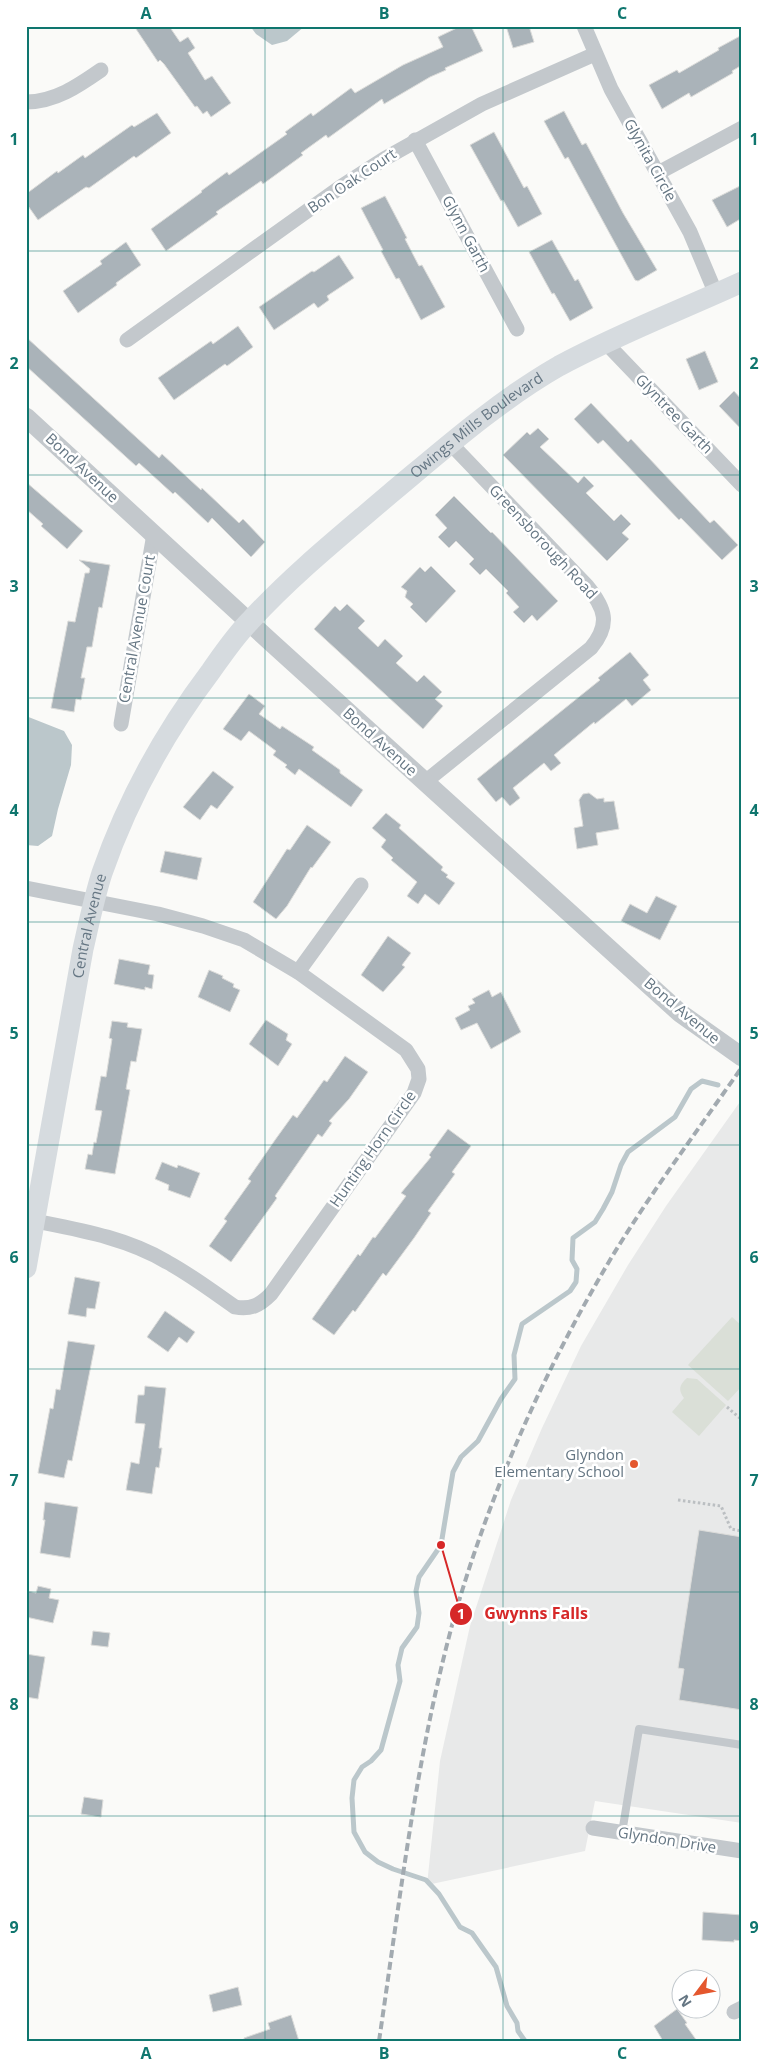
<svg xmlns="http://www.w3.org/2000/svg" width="768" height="2067" font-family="'Open Sans',sans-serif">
<rect width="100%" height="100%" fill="#fafaf8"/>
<!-- built -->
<polygon fill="#e8e9e9" points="742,1099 742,1823 595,1801 585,1851 427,1885 440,1761 470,1626 511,1500 542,1428 581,1346 628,1265 666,1206"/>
<!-- green -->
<g fill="#dadfd7">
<polygon points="732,1317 742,1326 742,1386 728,1401 688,1365"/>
<path d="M687 1378 697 1379 726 1405 699 1436 672 1412 684 1398C678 1390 679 1385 687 1378Z"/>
</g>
<!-- water -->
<g fill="#bbc7cb">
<polygon points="250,26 305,26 287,41 272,45 256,34"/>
<polygon points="26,716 64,731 72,745 71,765 58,809 52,836 38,846 26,845"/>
</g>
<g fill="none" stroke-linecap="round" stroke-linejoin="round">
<!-- stream -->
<polyline stroke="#bbc7cb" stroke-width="5" points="525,2041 518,2031 517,2023 507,2006 496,1967 472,1933 460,1927 439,1894 426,1880 393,1869 378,1862 365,1852 354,1832 352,1798 354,1780 362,1767 371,1761 381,1750 400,1681 398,1665 402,1648 417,1627 419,1613 416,1591 419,1577 441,1545 453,1472 461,1457 478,1441 501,1399 515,1379 514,1355 522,1324 570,1291 576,1282 577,1269 572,1260 573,1238 595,1222 603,1209 612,1192 621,1165 628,1152 675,1117 691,1089 702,1081 718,1085"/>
</g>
<!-- building -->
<g fill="#aab3b9" stroke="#dcdcda">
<polygon points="134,26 169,26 180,42 188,37 195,48 188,53 205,80 212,76 231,103 211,117 207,111 203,114 197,106 195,107 164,64 160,60 158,62"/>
<polygon points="461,26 471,26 483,51 445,68 446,70 430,77 384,104 382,99 328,138 326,135 301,153 303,155 263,184 261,181 216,212 218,214 166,251 151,229 202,192 201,191 227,172 229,175 287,134 285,132 311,113 313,116 351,88 355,93 403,65 443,47 438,37"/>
<polygon points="506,26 529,26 534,42 513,48"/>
<polygon points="742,35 742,65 732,71 733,73 691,97 689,93 662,109 649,85 677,70 679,73 719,50 718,48"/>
<polygon points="564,111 582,145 586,143 623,213 657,270 638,281 635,280 568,157 565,159 544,121"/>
<polygon points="157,113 171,133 136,158 134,156 89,188 86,187 38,220 26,203 26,194 57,171 58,173 83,155 85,158 132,125 134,127"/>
<polygon points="494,132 524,188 527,186 542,214 518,227 503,200 501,201 470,145"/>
<polygon points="742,185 742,218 727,227 712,200"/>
<polygon points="385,196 407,238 405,239 419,266 422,265 445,307 421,320 399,278 396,279 381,251 383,250 361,208"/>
<polygon points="552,240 575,281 578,279 593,308 570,321 554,293 552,294 529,252"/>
<polygon points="126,242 141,265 116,283 117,285 78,313 63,291 102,264 100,261"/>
<polygon points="339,255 354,278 327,296 329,300 318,308 314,303 274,330 259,307 312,271 314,272"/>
<polygon points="238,326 253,347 227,366 225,364 174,400 158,378 211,341 213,344"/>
<polygon points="26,337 159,458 162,454 201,490 202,488 239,523 243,519 265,542 251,557 212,518 208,523 175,492 173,494 139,463 136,466 26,366"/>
<polygon points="705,351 718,382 699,390 686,359"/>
<polygon points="734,391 742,400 742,430 719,406"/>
<polygon points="591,403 628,442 631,439 710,523 714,520 738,545 722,560 681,518 679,520 603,440 598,444 574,419"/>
<polygon points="538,428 549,439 540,447 578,483 584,476 594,486 586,493 614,521 621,514 631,524 622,533 629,539 607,561 503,455 527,432 530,435"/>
<polygon points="26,482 83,531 67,549 41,526 43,524 26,509"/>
<polygon points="454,496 491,533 492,532 558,601 537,621 532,615 524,623 513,612 519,607 506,593 508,591 486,569 480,575 469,564 474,559 456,541 449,548 438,537 447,528 435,515"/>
<polygon points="79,560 110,565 102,608 99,607 92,647 87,647 81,678 85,678 81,700 76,699 74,712 51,708 68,621 75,622 85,573 89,573 90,569"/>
<polygon points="431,566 456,591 426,623 410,607 413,604 405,597 407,591 401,587 420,567 425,572"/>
<polygon points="347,604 365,621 358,628 378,647 385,639 403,656 396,663 417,682 424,675 442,692 435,699 443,706 423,729 314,629 335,606 340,611"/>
<polygon points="630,652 649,675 643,680 651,690 632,706 626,699 595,724 594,722 554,755 561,763 551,771 544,763 513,788 520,798 510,806 502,797 496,802 477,779 600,680 598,678"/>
<polygon points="249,694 265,706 259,714 280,729 282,726 314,747 312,750 340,770 340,773 363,790 351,807 299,769 295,775 285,767 287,765 273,755 276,751 249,731 241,741 223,729"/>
<polygon points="213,771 234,787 217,809 211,805 200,820 183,807"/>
<polygon points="589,793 597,799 604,798 604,802 614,801 619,829 596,833 598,845 577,849 574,828 583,826 579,800 583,794"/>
<polygon points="386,813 401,825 399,828 443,867 441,870 448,875 446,877 455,883 439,905 425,894 418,904 407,896 417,882 391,860 393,858 381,847 386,840 372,828"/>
<polygon points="307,825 331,842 312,868 311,867 287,906 276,919 253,902 287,849 290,850"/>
<polygon points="165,851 202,858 197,880 160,872"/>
<polygon points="656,896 677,906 660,940 621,921 630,904 647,913"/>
<polygon points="388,936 411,953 402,965 405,967 383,992 361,975"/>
<polygon points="119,959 150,965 148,974 154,975 152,989 145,987 145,990 114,984"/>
<polygon points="209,970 223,976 222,978 234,984 233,987 240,990 230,1012 198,997"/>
<polygon points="489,990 492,997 501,992 521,1032 491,1049 477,1023 461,1030 455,1018 470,1010 468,1006 475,1003 472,999"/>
<polygon points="266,1020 288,1034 286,1040 292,1044 278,1066 249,1044"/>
<polygon points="112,1021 128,1023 127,1027 142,1029 136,1062 131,1061 126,1089 130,1090 115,1174 85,1169 88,1154 92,1155 94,1142 96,1143 102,1111 95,1110 101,1076 106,1077 112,1039 109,1038"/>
<polygon points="345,1056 368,1072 349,1099 329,1121 332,1123 322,1137 318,1134 275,1196 277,1198 231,1262 209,1246 227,1221 224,1219 251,1181 248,1179 275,1140 293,1115 297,1118 324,1080 327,1082"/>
<polygon points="448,1129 471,1146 452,1172 455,1174 428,1211 431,1213 414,1238 386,1276 383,1273 355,1312 353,1310 334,1335 312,1319 358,1254 360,1256 373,1237 375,1238 406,1196 401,1193 431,1157 429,1155"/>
<polygon points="162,1162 177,1168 178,1165 181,1166 200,1173 190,1198 168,1190 169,1185 155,1179"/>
<polygon points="75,1277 100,1282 95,1309 87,1308 86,1317 68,1314"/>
<polygon points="165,1311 195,1332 187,1343 179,1337 168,1352 147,1337"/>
<polygon points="68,1341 95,1345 72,1461 68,1460 64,1478 38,1473 50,1408 53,1409 56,1389 60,1390"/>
<polygon points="145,1386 166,1388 159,1448 162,1448 159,1468 156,1467 152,1494 126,1490 131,1462 139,1464 145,1424 135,1423 138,1395 144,1395"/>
<polygon points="45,1502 78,1507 70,1558 40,1553 45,1520 43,1520"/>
<polygon points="699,1530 742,1537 742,1710 679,1700 684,1669 678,1668"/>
<polygon points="38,1586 51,1589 49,1598 59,1600 53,1623 26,1617 28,1591 36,1593"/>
<polygon points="93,1631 110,1633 108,1647 91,1645"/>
<polygon points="26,1654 45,1657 38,1699 26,1697"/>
<polygon points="84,1797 103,1800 101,1817 81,1814"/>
<polygon points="703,1912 742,1915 742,1941 734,1940 734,1942 702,1940"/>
<polygon points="238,1987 242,2005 213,2012 209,1995"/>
<polygon points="677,2009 687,2023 685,2024 697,2041 663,2041 654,2026"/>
<polygon points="291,2015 299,2041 244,2041 244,2038 270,2029 268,2023"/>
</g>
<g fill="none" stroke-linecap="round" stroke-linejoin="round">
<!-- path -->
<g stroke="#bbbfc2" stroke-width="3" stroke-dasharray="2.5 2.5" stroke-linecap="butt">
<polyline points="727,1407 742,1420"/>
<polyline points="678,1500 721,1506 731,1529 742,1531"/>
</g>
<!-- service -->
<polyline stroke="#c3c8cc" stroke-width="8" points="622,1833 639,1729 742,1745"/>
<!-- minor -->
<g stroke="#c3c8cc" stroke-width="15">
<polyline points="584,26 611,89 690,232 716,294"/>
<path d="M26 102C55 102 78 86 101 70"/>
<polyline points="415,140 517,329"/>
<polyline points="658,173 742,128"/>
<polyline points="127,340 342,186 384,159 482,104 595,54"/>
<polyline points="606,343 742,485"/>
<polyline points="121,724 154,534"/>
<path d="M425 782 591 648C611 624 605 608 587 586L450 443"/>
<path d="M26 888 158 914 203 926 244 940 298 972 406 1050 418 1069 419 1079 414 1093 271 1294C260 1305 251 1310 235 1307 212 1291 191 1275 167 1262 127 1238 80 1230 35 1221"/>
<polyline points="298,972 361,885"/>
<polyline points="593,1828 742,1851"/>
<polyline points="734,2012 742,2008"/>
</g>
<!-- tertiary -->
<polyline stroke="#c3c8cc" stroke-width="19" points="26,417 273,644 680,1013 742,1057"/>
<!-- secondary -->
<path stroke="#d6dbdf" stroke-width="21" id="s1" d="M26 1268 83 949C89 923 94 898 102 873 127 801 165 732 211 671 223 654 235 636 250 621 293 574 343 534 391 493 445 448 498 401 559 366 618 334 681 310 742 282"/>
<!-- rail -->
<path stroke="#a2aab0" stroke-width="4" stroke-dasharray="8 4" stroke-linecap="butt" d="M379 2041C400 1900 416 1756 454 1618 490 1492 545 1368 613 1255 652 1191 698 1130 742 1067"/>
</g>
<!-- grid -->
<path fill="none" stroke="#0f766e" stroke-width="1" stroke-opacity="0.55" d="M265 26V2041M503 26V2041M26 251H742M26 475H742M26 698H742M26 922H742M26 1145H742M26 1369H742M26 1592H742M26 1816H742"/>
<!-- markers -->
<circle fill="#e4572e" stroke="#fff" stroke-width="2" cx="634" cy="1464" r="5"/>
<g text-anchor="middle" stroke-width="5" stroke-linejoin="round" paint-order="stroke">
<!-- street labels -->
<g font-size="15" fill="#657683" stroke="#fff">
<text transform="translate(650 160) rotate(61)" y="5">Glynita Circle</text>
<text transform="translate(352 181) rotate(-34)" y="5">Bon Oak Court</text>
<text transform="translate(466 234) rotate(62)" y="5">Glynn Garth</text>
<text transform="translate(674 414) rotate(46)" y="5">Glyntree Garth</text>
<text dy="5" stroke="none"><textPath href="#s1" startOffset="996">Owings Mills Boulevard</textPath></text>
<text transform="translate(82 468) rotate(43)" y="5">Bond Avenue</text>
<text transform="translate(543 542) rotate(47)" y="5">Greensborough Road</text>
<text transform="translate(137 629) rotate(-80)" y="5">Central Avenue Court</text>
<text transform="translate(380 742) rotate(42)" y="5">Bond Avenue</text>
<text dy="5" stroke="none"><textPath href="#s1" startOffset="348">Central Avenue</textPath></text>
<text transform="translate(682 1011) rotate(40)" y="5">Bond Avenue</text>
<text transform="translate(373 1149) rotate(-55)" y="5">Hunting Horn Circle</text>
<text transform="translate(667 1840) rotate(9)" y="5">Glyndon Drive</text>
</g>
<!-- poi labels -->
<g font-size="15" fill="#657683" stroke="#fff" text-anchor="end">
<text x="624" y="1460">Glyndon<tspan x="624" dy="17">Elementary School</tspan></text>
</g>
</g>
<!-- callouts -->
<path fill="none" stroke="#d62828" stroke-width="2" d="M441 1545L461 1614"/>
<g fill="#d62828" stroke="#fff" stroke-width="2">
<circle cx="441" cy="1545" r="5"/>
<circle cx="461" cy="1614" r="12"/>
</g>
<g font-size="15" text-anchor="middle" font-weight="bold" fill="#fff">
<text x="461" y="1619">1</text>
</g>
<g font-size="16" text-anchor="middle" font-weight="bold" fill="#d62828" stroke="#fff" stroke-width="5" stroke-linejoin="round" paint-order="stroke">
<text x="536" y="1619">Gwynns Falls</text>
</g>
<!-- border -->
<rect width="768" height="2067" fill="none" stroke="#ffffff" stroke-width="55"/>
<!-- north arrow -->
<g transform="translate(696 1994) rotate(238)"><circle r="24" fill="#ffffff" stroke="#c1c8cd"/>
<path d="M0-4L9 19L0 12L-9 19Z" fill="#e4572e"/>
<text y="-8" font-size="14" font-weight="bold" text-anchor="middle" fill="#657683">N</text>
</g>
<rect x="28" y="28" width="712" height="2012" fill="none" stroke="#0f766e" stroke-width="2"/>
<g font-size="16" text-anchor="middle" font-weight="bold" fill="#0f766e">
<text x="146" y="19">A</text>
<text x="384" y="19">B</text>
<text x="622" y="19">C</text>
<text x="14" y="145">1</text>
<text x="754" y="145">1</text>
<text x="14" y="369">2</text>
<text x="754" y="369">2</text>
<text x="14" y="592">3</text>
<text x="754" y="592">3</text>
<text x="14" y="816">4</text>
<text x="754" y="816">4</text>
<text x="14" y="1039">5</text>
<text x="754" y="1039">5</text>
<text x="14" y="1263">6</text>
<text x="754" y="1263">6</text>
<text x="14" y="1486">7</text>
<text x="754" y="1486">7</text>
<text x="14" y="1710">8</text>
<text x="754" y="1710">8</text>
<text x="14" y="1933">9</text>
<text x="754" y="1933">9</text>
<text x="146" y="2059">A</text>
<text x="384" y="2059">B</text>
<text x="622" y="2059">C</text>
</g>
</svg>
